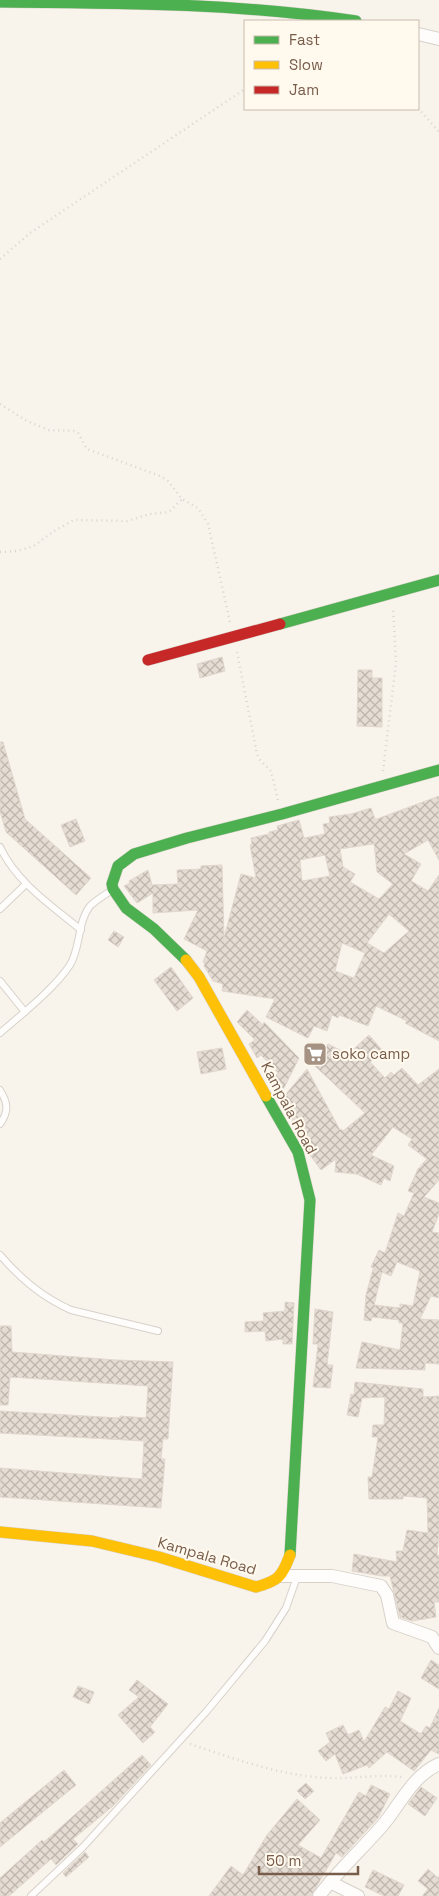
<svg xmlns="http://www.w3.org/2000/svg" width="439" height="1896" font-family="'Space Grotesk',sans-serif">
<defs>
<pattern id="building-cross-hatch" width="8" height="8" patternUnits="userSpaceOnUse" patternTransform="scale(1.25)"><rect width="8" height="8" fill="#e5dcd3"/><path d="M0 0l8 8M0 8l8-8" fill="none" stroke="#beb6ad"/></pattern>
</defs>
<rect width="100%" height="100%" fill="#f8f4ec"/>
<!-- building -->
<g fill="url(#building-cross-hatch)" stroke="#e1d7ce" fill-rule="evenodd">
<polygon points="222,657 225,671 200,678 197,664"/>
<polygon points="358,670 372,670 372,678 382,678 382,727 357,726"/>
<polygon points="0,742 3,742 25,819 91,878 76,895 6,832 0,811"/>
<path d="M439 796V860L428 840 404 854 421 864 411 881 428 891 439 875V1041L405 1023 407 1021 376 1006 368 1026 339 1015 338 1018 332 1015 327 1031 314 1026 308 1038 266 1017 275 999 222 991 223 984 213 981 204 966 205 963 203 962 207 951 184 939 198 910 153 913V893L137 903 124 886 130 883 129 881 148 870 152 885 178 884 177 870 201 869V866L222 865 224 938 241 874 256 878 250 845H252L251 838 269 834V832L278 830 277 826 299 820 304 838 325 834 323 824 330 823 329 817 351 814 371 808 375 819H377ZM374 843 377 872 393 884 379 899 350 882 355 874 343 867 340 849 373 844ZM325 855 330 876 302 881 300 860ZM389 914 409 931 384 953 367 943ZM342 943 365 953 354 978 335 971Z"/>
<polygon points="76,819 85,841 70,847 61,825"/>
<polygon points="114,931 124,937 118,947 108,940"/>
<polygon points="171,967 193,998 177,1011 154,980"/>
<polygon points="247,1010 263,1025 264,1022 299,1058 279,1098 270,1081 278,1073 261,1055 257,1058 249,1044 255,1040 237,1022"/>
<path d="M369 1035 383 1051 370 1062 385 1078 391 1072 394 1075 402 1068 418 1085 439 1069V1180L424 1197 439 1203V1214L432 1232 439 1233V1298L431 1296 420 1319 439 1320V1364L425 1363V1370L356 1368 362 1342 400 1350 403 1323H399V1320L372 1317 371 1321 364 1320 366 1295 373 1269 380 1271 371 1267 379 1250 385 1253 398 1213 404 1216 414 1193 408 1191 418 1169 427 1159 408 1145 412 1139 393 1127 371 1155 394 1166 390 1181 384 1178 381 1185 357 1174 335 1172 336 1159 321 1170 310 1155 307 1147 281 1100 307 1069 340 1130 341 1129 343 1131 365 1113 314 1065V1061L328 1044 340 1050 345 1057ZM397 1262 420 1271 413 1306 400 1304V1308L374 1305 382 1272 391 1276Z"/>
<polygon points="222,1048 226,1069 201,1074 197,1052"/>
<polygon points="285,1302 294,1303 292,1344 283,1344 283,1339 266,1341 265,1331 245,1332 245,1322 264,1321 263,1313 285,1311"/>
<polygon points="315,1309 333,1312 327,1365 333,1365 330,1388 313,1387 318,1344 313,1344"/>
<polygon points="0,1326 11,1326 12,1352 116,1360 173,1362 168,1439 163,1439 161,1459 165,1459 161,1508 0,1497 0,1468 142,1479 144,1441 0,1433 0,1411 120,1418 120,1416 146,1418 148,1386 10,1377 8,1405 0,1405"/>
<polygon points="355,1382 423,1389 423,1397 439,1396 439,1532 437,1555 439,1556 439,1602 434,1602 436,1617 412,1621 400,1617 390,1576 382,1576 352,1571 354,1554 397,1562 396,1551 403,1551 407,1530 428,1533 427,1498 403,1496 403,1499 369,1499 368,1477 372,1477 378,1437 372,1437 373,1425 384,1425 385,1397 362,1398 358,1417 347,1415 351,1394 354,1395"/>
<polygon points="431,1660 439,1665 439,1689 421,1678"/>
<polygon points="137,1680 168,1704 150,1727 155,1732 143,1743 118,1715 139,1697 129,1690"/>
<polygon points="78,1686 94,1692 89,1704 73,1697"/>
<polygon points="398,1691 411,1698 400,1721 421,1734 426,1726 430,1728 439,1708 439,1754 431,1750 414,1771 387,1752 369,1768 367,1765 343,1774 335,1754 326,1761 318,1751 330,1742 326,1733 343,1725 348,1735 359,1730 364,1742 385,1707 389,1709"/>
<polygon points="142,1755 151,1765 113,1806 73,1839 78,1844 56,1865 51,1859 9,1896 0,1896 0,1878 42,1840 44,1842"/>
<polygon points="64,1770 76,1785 0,1847 0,1823"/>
<polygon points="306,1783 314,1791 305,1799 297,1791"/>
<polygon points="371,1785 390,1794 378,1818 342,1857 336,1853 311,1896 209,1896 231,1866 243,1875 267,1835 297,1799 320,1820 298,1845 321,1858 359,1792 366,1796"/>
<polygon points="421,1787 437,1798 425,1816 408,1804"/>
<polygon points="85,1852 89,1857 66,1877 63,1873"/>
<polygon points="428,1869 438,1878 439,1876 439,1896 422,1896 428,1889 418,1881"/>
<polygon points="373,1870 404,1885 398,1896 384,1896 365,1887"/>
</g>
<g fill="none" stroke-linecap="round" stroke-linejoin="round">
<!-- lane casing -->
<g stroke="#d7d1ca" stroke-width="8">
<g id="lane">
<path d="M0 847C17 883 51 905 81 930"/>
<polyline points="0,909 26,884"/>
<polyline points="0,981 25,1012"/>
<path d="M0 1033C22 1014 54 989 70 965 81 947 77 923 90 906 96 900 105 895 112 890"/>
<path d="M0 1090C8 1103 9 1111 0 1124"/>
<path d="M0 1255C21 1279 42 1297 71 1310L158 1331"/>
<polyline points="31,1896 83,1847 206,1712 265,1641 286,1608 297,1577"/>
</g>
</g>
<!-- street casing -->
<g stroke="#d7d1ca" stroke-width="14">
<g id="street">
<polyline points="418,34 439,39"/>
<polyline points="282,1576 332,1576 381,1586 387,1595 393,1623 432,1637 439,1648"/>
<polyline points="330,1882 358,1896"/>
<path d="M319 1896C338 1871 361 1850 382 1826 400 1805 412 1776 439 1764"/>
</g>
</g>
<!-- fast casing -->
<g stroke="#d8d1c8" stroke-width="12">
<g id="fast">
<path d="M0 2C119 3 238 3 356 21"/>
<polyline points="280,624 439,580"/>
<polyline points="186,960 154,929 126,908 113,889 112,884 118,866 134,854 187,838 282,814 439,770"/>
<polyline points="266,1096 298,1152 310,1200 290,1555"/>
</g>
</g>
<!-- slow casing -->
<g stroke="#d8d1c8" stroke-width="12">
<g id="slow">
<polyline points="186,960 199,977 266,1096"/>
<path d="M0 1532 92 1541 159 1557 256 1587C278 1581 282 1577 290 1555"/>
</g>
</g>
<!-- jam casing -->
<g stroke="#d8d1c8" stroke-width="12">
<polyline id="jam" points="148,660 280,624"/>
</g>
<!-- path -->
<g stroke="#dad4ce" stroke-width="2.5" stroke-dasharray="1 4" stroke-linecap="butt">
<polyline points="418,108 439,132"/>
<polyline points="0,259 30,233 245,89"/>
<polyline points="0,404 27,421 49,430 74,431 78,433 87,449 160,476 168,481 182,499 198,508 208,524 230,622"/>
<polyline points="0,552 17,551 34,546 54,531 74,520 127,521 150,514 169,512 182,499"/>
<polyline points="237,652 257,754 260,760 271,771 278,800"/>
<polyline points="383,771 396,663 393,607"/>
<path d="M190 1744C236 1759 280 1776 329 1778 354 1779 377 1774 402 1777"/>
</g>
<!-- lane -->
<use href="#lane" stroke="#fefdfc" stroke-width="6"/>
<!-- street -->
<use href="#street" stroke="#fefdfc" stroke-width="12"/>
<!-- fast -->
<use href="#fast" stroke="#4caf50" stroke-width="11"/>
<!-- slow -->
<use href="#slow" stroke="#ffc107" stroke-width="11"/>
<!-- jam -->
<use href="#jam" stroke="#c62828" stroke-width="11"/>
</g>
<!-- icons -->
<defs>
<g id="supermarket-square" transform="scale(1.25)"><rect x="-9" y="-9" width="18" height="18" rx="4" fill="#a59283" stroke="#fff9ee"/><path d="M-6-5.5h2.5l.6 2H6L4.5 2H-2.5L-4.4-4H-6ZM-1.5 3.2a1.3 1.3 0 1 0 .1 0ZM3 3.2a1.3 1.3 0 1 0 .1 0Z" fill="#fff"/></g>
</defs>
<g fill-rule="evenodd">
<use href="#supermarket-square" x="315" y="1054"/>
</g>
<g text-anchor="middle" stroke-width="4" stroke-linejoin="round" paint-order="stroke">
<!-- poi labels -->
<g font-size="15" fill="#785d4b" stroke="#fff9ee" text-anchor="start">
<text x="332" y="1059">soko camp</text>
</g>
<!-- street labels -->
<g font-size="15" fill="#785d4b" stroke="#fff9ee">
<text transform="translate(289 1108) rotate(62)" y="5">Kampala Road</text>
<text transform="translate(207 1556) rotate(16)" y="5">Kampala Road</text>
</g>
</g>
<!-- legend -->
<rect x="244" y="20" width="175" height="90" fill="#fff9ee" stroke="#c9bbad"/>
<rect x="254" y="36" width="25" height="8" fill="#4caf50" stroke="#c9bbad"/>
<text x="289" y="45" font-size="15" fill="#785d4b">Fast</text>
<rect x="254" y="61" width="25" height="8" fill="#ffc107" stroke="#c9bbad"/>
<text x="289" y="70" font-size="15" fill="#785d4b">Slow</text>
<rect x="254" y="86" width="25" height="8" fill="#c62828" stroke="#c9bbad"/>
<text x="289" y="95" font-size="15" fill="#785d4b">Jam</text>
<!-- scale -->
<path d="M259 1866v8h99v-8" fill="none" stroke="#785d4b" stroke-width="2.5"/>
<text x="266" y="1866" font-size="15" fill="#785d4b" stroke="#fff9ee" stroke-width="4" paint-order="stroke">50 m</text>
</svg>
